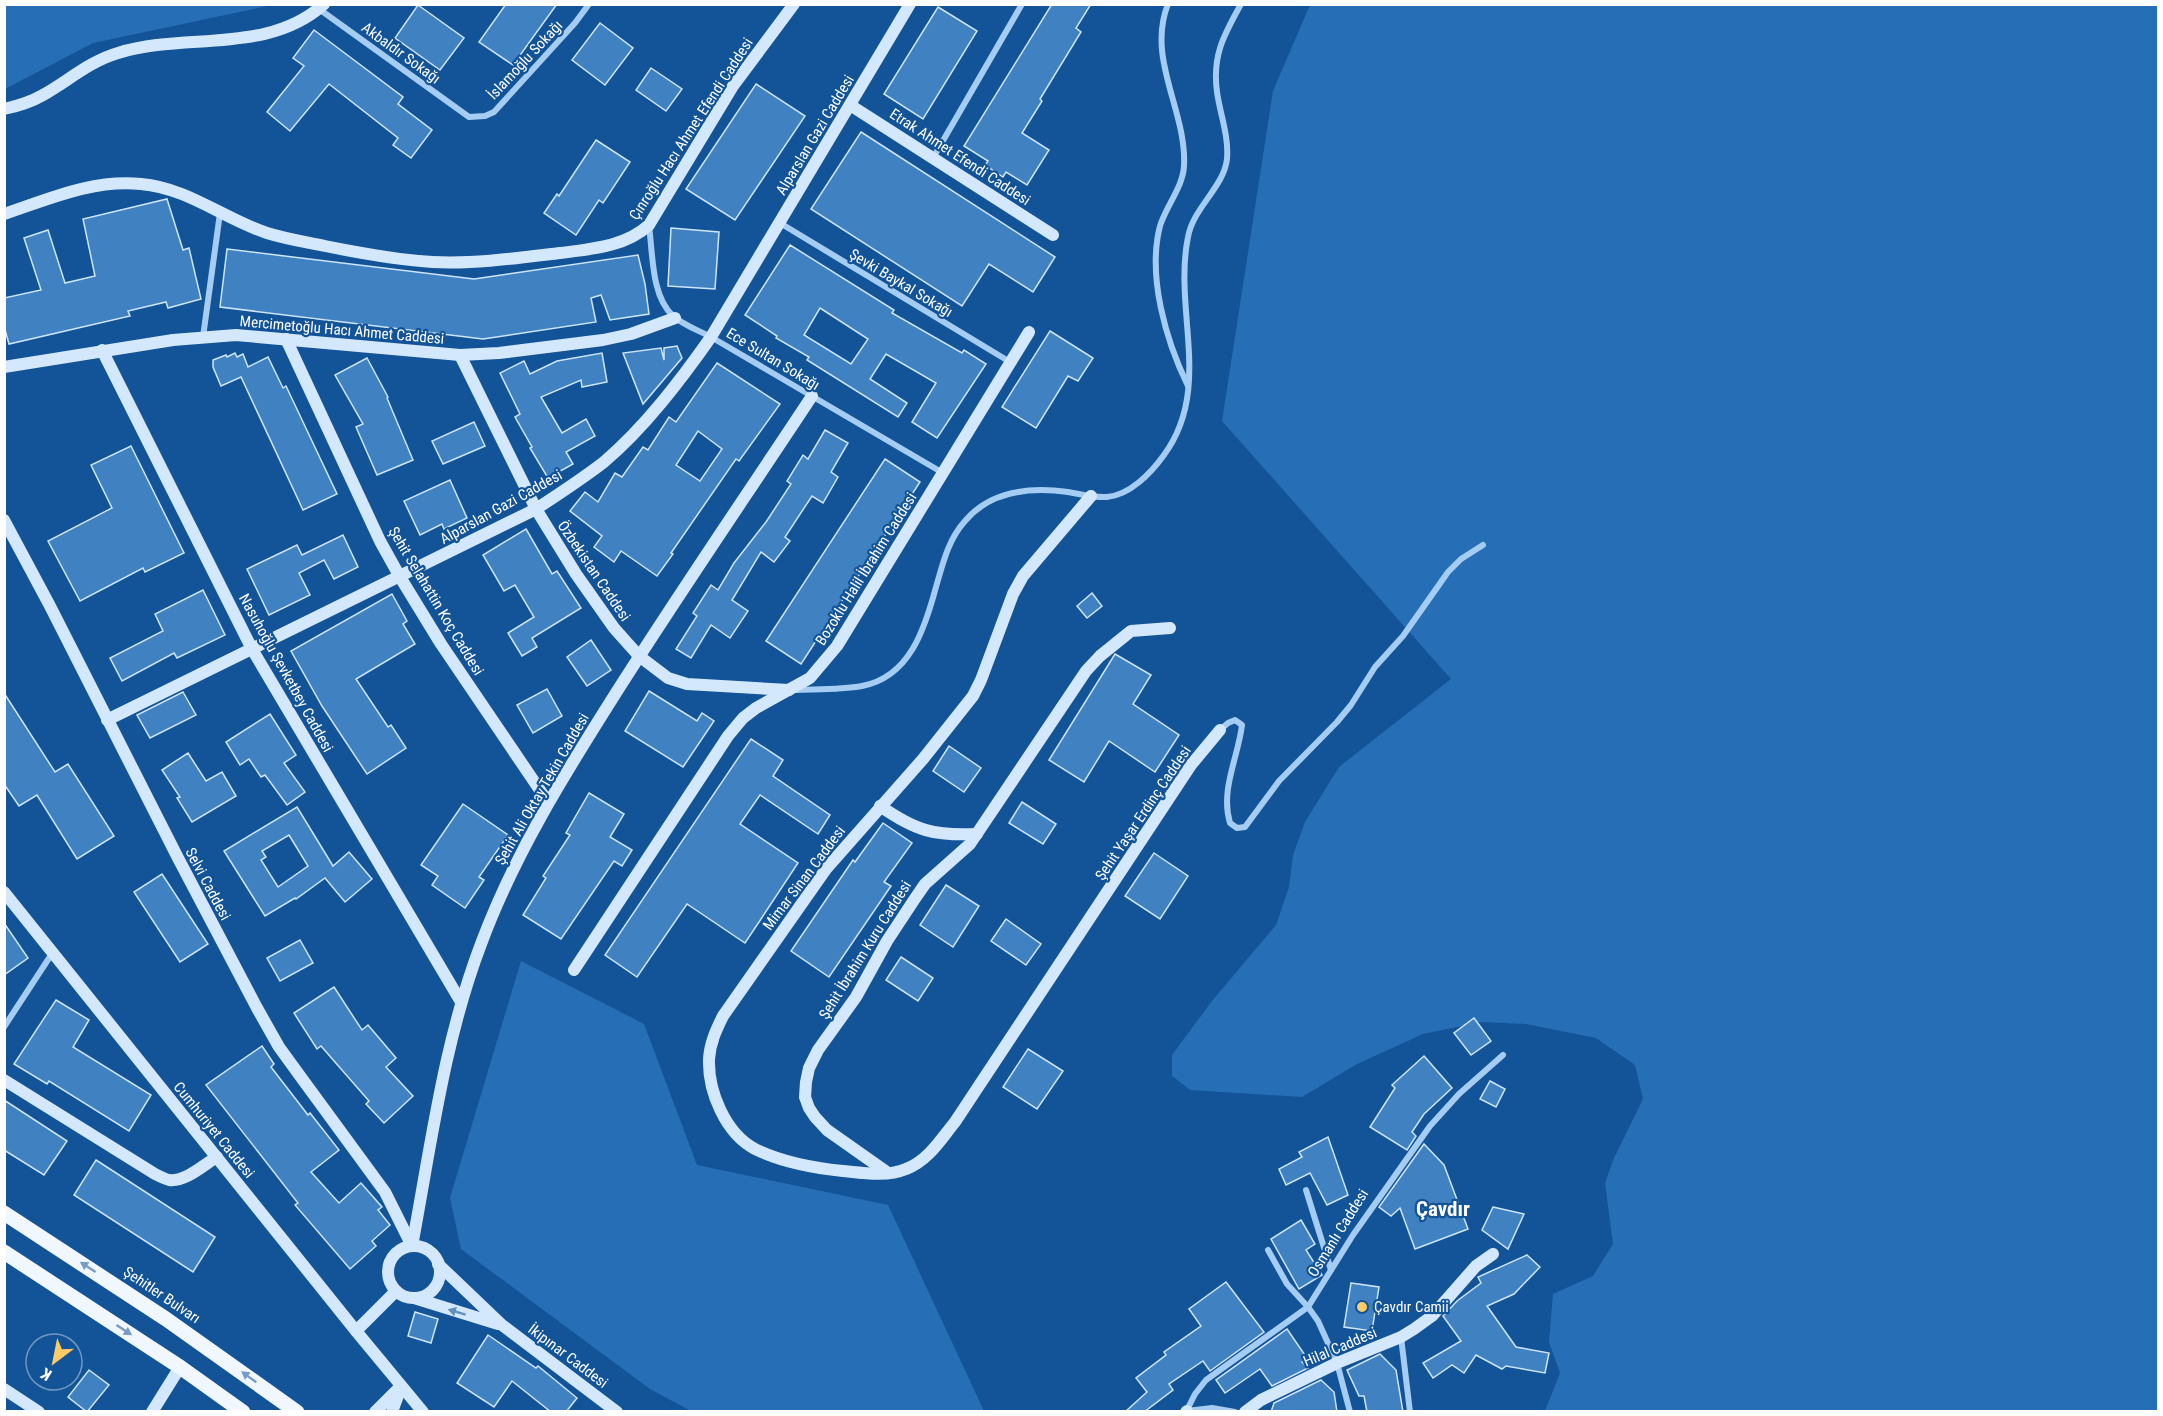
<svg xmlns="http://www.w3.org/2000/svg" width="2163" height="1416" font-family="'Roboto Condensed',sans-serif">
<rect width="100%" height="100%" fill="#135498"/>
<!-- green -->
<g fill="#266fb6">
<polygon points="5,4 272,4 272,5 93,43 5,89"/>
<polygon points="1310,5 2158,5 2158,1411 1545,1411 1560,1373 1549,1342 1553,1294 1593,1276 1613,1244 1605,1183 1614,1158 1643,1099 1635,1065 1596,1038 1526,1024 1481,1022 1423,1034 1357,1064 1302,1097 1190,1090 1172,1076 1172,1055 1212,1001 1276,925 1289,887 1293,855 1305,822 1339,767 1451,679 1222,421 1273,91"/>
<polygon points="521,961 644,1024 697,1165 888,1205 984,1411 691,1411 650,1389 461,1249 450,1198"/>
</g>
<!-- building -->
<g fill="#4081c1" stroke="#cde5fd" stroke-width="1.5" fill-rule="evenodd">
<polygon points="506,4 557,4 513,65 479,42"/>
<polygon points="1052,4 1091,4 1076,28 1081,32 1040,99 1042,101 1022,133 1049,150 1027,185 1006,172 1003,177 985,165 988,161 964,146"/>
<polygon points="418,5 464,38 440,70 395,38"/>
<polygon points="938,7 977,31 923,119 884,94"/>
<polygon points="600,23 633,48 605,85 572,60"/>
<polygon points="314,30 403,97 398,104 432,130 411,158 393,145 398,138 329,84 290,131 267,112 304,66 293,58"/>
<polygon points="651,68 682,89 666,111 636,90"/>
<polygon points="756,84 805,116 735,220 686,189"/>
<polygon points="861,132 1055,257 1033,292 989,264 962,306 811,209"/>
<polygon points="596,140 630,162 603,203 599,200 576,235 544,213 557,194 559,196"/>
<polygon points="167,199 183,250 189,248 201,299 168,308 166,302 128,311 130,316 9,344 4,326 4,298 41,290 24,238 48,230 65,283 95,276 83,219"/>
<polygon points="671,228 719,232 715,289 668,286"/>
<path d="M790 245 894 310 892 313 962 353 964 350 986 364 937 438 912 422 936 383 886 354 870 379 907 403 898 417 807 360 809 357 776 338 777 336 745 315ZM820 308 868 339 851 364 804 335Z"/>
<polygon points="227,249 474,279 638,255 645,284 649,314 610,320 601,295 591,298 596,322 483,339 220,307"/>
<polygon points="1050,331 1093,358 1078,381 1068,376 1036,428 1002,407"/>
<polygon points="677,346 682,358 643,404 623,353 661,348 664,360 664,348"/>
<polygon points="235,353 237,357 243,354 248,367 268,357 283,388 286,386 337,494 303,510 241,377 221,386 213,367 213,360 226,355 227,357"/>
<polygon points="602,353 607,382 582,387 581,380 541,397 562,433 586,419 595,436 566,452 573,464 548,478 530,448 532,447 515,417 520,414 500,373 524,361 530,374 557,361"/>
<polygon points="367,358 388,397 387,398 413,460 377,475 356,427 363,424 335,375"/>
<path d="M717 363 780 404 739 461 736 459 671 553 673 554 657 576 621 551 614 562 594 547 602 536 570 511 585 492 598 502 615 473 622 477 643 447 648 450 669 417 676 422ZM698 431 722 449 700 481 676 465Z"/>
<polygon points="474,422 485,446 443,464 432,441"/>
<polygon points="825,430 848,443 831,472 838,477 823,503 812,496 785,537 790,541 774,562 761,552 732,600 748,611 730,638 711,625 691,658 676,649 697,616 693,613 711,585 718,590 734,563 766,522 791,484 787,481 803,455 808,459"/>
<polygon points="131,446 184,553 145,572 143,568 80,601 48,541 112,508 91,465"/>
<polygon points="885,459 920,482 801,664 766,641"/>
<polygon points="450,480 467,518 444,529 442,524 420,535 404,501"/>
<polygon points="526,529 552,574 557,571 581,608 532,638 537,647 522,656 508,633 534,617 515,585 504,591 483,555"/>
<polygon points="343,535 358,567 334,579 324,560 299,573 310,595 269,615 247,569 297,545 302,555"/>
<polygon points="203,590 225,635 177,658 174,653 122,681 110,658 163,631 155,614"/>
<polygon points="1092,593 1102,606 1087,618 1077,606"/>
<polygon points="392,594 407,621 403,624 415,644 356,679 388,727 391,725 406,748 367,774 322,706 291,651"/>
<polygon points="591,640 611,670 587,686 567,657"/>
<polygon points="1115,654 1151,675 1133,704 1179,735 1155,772 1109,741 1084,782 1049,760"/>
<polygon points="547,689 562,716 533,733 517,705"/>
<polygon points="649,691 697,721 702,713 714,721 683,767 625,731"/>
<polygon points="183,692 196,715 150,738 137,715"/>
<polygon points="4,693 55,772 68,764 114,836 77,859 37,795 19,806 4,784"/>
<polygon points="270,714 296,755 284,763 305,792 287,805 265,775 261,777 249,759 240,765 226,742"/>
<polygon points="751,739 783,760 773,776 830,815 818,834 760,795 740,824 798,863 759,922 745,943 687,904 637,977 605,955"/>
<polygon points="949,746 981,768 964,792 933,771"/>
<polygon points="188,753 206,781 222,772 236,796 192,822 177,798 180,797 162,770"/>
<polygon points="589,793 624,814 610,837 632,850 622,866 614,861 561,939 523,915 546,878 543,876 570,835 566,833"/>
<polygon points="1022,802 1056,824 1043,844 1009,823"/>
<polygon points="463,804 508,835 479,877 484,880 465,908 432,885 438,876 421,865"/>
<path d="M297 807 333 866 349 852 372 879 345 902 325 878 296 899 295 898 265 916 224 851ZM289 835 308 866 278 887 261 860 266 857 262 851Z"/>
<polygon points="883,823 912,843 884,882 891,886 829,977 791,951 853,860 855,862"/>
<polygon points="1154,853 1188,876 1160,919 1125,896"/>
<polygon points="162,874 208,944 180,962 134,892"/>
<polygon points="946,885 979,906 953,947 920,925"/>
<polygon points="1006,919 1041,944 1026,965 991,941"/>
<polygon points="4,923 28,958 4,975"/>
<polygon points="300,940 313,963 280,981 267,958"/>
<polygon points="901,957 933,978 918,1001 886,980"/>
<polygon points="334,987 362,1030 368,1025 396,1058 386,1067 413,1096 384,1123 366,1104 369,1101 321,1046 317,1049 294,1013"/>
<polygon points="56,1000 89,1020 73,1047 151,1095 129,1131 49,1081 47,1084 14,1064"/>
<polygon points="1474,1018 1491,1041 1471,1055 1454,1033"/>
<polygon points="262,1046 274,1064 271,1067 308,1115 310,1113 339,1150 311,1172 339,1203 361,1183 382,1207 378,1210 390,1225 372,1241 376,1246 350,1269 295,1205 298,1203 206,1085"/>
<polygon points="1028,1049 1063,1071 1037,1109 1003,1087"/>
<polygon points="1424,1056 1452,1088 1424,1114 1412,1132 1416,1136 1407,1150 1370,1127 1395,1088 1392,1085"/>
<polygon points="1490,1081 1505,1089 1496,1107 1480,1099"/>
<polygon points="4,1100 67,1141 44,1175 4,1150"/>
<polygon points="1328,1137 1348,1195 1327,1205 1310,1173 1286,1185 1279,1169 1302,1157 1299,1152"/>
<polygon points="1424,1144 1444,1165 1468,1229 1415,1249 1400,1208 1391,1216 1379,1207"/>
<polygon points="96,1160 215,1237 193,1272 74,1195"/>
<polygon points="1493,1207 1524,1214 1508,1249 1482,1230"/>
<polygon points="1301,1220 1315,1244 1306,1250 1322,1275 1299,1289 1271,1239"/>
<polygon points="1527,1255 1540,1267 1514,1294 1487,1306 1516,1347 1549,1353 1545,1373 1506,1366 1502,1369 1476,1355 1464,1373 1452,1365 1433,1378 1423,1363 1461,1341 1443,1316 1457,1301 1481,1283 1478,1277"/>
<polygon points="1226,1282 1264,1332 1210,1371 1203,1361 1169,1384 1173,1390 1144,1412 1125,1412 1147,1392 1136,1378 1166,1355 1164,1352 1201,1326 1189,1309"/>
<polygon points="1351,1283 1379,1287 1372,1331 1344,1327"/>
<polygon points="415,1312 438,1319 431,1343 408,1336"/>
<polygon points="1287,1329 1307,1358 1302,1362 1308,1368 1272,1386 1260,1369 1225,1393 1216,1380"/>
<polygon points="488,1335 536,1368 538,1366 577,1398 566,1412 551,1412 512,1381 494,1407 457,1383"/>
<polygon points="1380,1354 1396,1370 1403,1412 1367,1412 1364,1396 1359,1396 1347,1370"/>
<polygon points="89,1370 109,1385 87,1412 68,1397"/>
<polygon points="1321,1380 1334,1392 1337,1412 1271,1412 1274,1403"/>
</g>
<g fill="none" stroke-linecap="round" stroke-linejoin="round">
<!-- street -->
<g stroke="#a5ccf3" stroke-width="6">
<path d="M1168 4C1146 59 1187 111 1184 166 1183 187 1166 206 1160 226 1147 276 1166 341 1188 386"/>
<polyline points="319,9 469,117 485,116 494,112 575,23 589,4"/>
<polyline points="933,158 1022,4"/>
<polyline points="780,223 1010,362"/>
<path d="M649 226C653 254 651 296 673 316 683 325 700 331 711 337L943 473"/>
<polyline points="203,337 220,213"/>
<path d="M794 690C816 689 840 690 862 686 910 677 925 628 936 587 943 563 948 540 965 521 991 490 1031 487 1068 492 1080 494 1094 498 1107 497 1130 495 1151 473 1164 455 1213 388 1173 311 1188 237 1193 208 1224 187 1227 159 1229 136 1220 114 1217 92 1212 55 1224 35 1241 4"/>
<path d="M1220 730 1228 723 1235 720 1242 725C1238 758 1220 790 1230 823L1237 828 1245 827 1279 781 1337 722 1351 705 1375 667 1403 636 1448 572 1461 559 1483 545"/>
<polyline points="4,1027 53,952"/>
<polyline points="1306,1190 1331,1270"/>
<polyline points="1268,1250 1287,1284 1308,1307 1318,1321 1337,1363 1350,1412"/>
<polyline points="1401,1337 1410,1412"/>
<polyline points="1187,1410 1195,1394 1206,1380 1308,1307 1353,1235 1430,1126 1459,1094 1503,1055"/>
<polyline points="1187,1411 1212,1408 1235,1412"/>
</g>
<!-- secondary -->
<g stroke="#d4e8fd" stroke-width="12">
<polyline points="850,105 1053,235"/>
<path d="M4 109C18 106 31 102 43 95 68 81 90 61 118 53 185 32 268 55 324 4"/>
<path d="M4 214C49 199 93 179 141 184 188 188 224 219 267 233 286 239 306 242 325 246 360 253 397 260 433 262 475 264 518 258 560 253 591 249 625 247 649 225L733 86 794 4"/>
<polyline points="286,339 380,541 400,577 441,644 548,802"/>
<polyline points="102,350 252,649 461,1002"/>
<polyline points="460,355 536,509 576,574 614,628 639,656 668,678 687,684 789,690"/>
<polyline points="4,367 173,340 236,335 460,355 499,353 603,340 631,334 675,318"/>
<path d="M1091 496 1023 576 1013 594 981 680 973 696 923 759 826 869 723 1016C716 1030 710 1043 709 1059 708 1091 725 1133 755 1149 781 1162 814 1168 843 1171 863 1173 887 1177 906 1169 928 1161 941 1139 955 1122L1191 765 1220 730"/>
<polyline points="4,520 50,606 178,858 257,1008 279,1047 303,1080 385,1192 412,1246"/>
<path d="M107 720 536 509C559 494 582 479 604 462 645 427 680 381 711 337L910 4"/>
<path d="M880 806C916 831 934 836 977 834"/>
<polyline points="4,892 356,1331 423,1412"/>
<polyline points="574,970 728,736 743,718 756,708 810,678 837,646 1029,332"/>
<path d="M4 1080 155 1174C159 1176 165 1179 169 1180 186 1182 203 1165 217 1157"/>
<polyline points="888,1173 827,1130 815,1117 809,1108 805,1097 806,1082 809,1068 818,1050 856,997 887,941 914,900 925,884 970,844 1086,671 1100,656 1131,631 1170,628"/>
<path d="M412 1246C431 1145 444 1041 481 944 514 855 564 775 614 696 678 595 746 496 812 396"/>
<circle cx="414" cy="1272" r="26"/>
<polyline points="438,1264 502,1325 617,1412"/>
<polyline points="414,1298 498,1324"/>
<polyline points="356,1331 396,1291"/>
<polyline points="4,1389 39,1412"/>
<polyline points="152,1412 180,1367"/>
<polyline points="375,1412 401,1386"/>
<polyline points="392,1412 400,1390"/>
<polyline points="1186,1412 1187,1411"/>
<polyline points="1245,1412 1261,1400 1337,1363 1401,1337 1414,1329 1432,1316 1476,1266 1493,1254"/>
</g>
<!-- primary -->
<g stroke="#f1f7ff" stroke-width="15">
<polyline points="4,1213 166,1319 297,1412"/>
<polyline points="4,1252 180,1367 243,1412"/>
</g>
</g>
<!-- one-way arrows -->
<defs><path id="oneway-solid" d="M-6-.8H1V-3.2L6.5 0L1 3.2V.8H-6Z" transform="scale(1.5)"/></defs>
<g fill="#779dc6">
<use href="#oneway-solid" transform="translate(88 1267) rotate(-147)"/>
<use href="#oneway-solid" transform="translate(124 1330) rotate(33)"/>
<use href="#oneway-solid" transform="translate(249 1377) rotate(-144)"/>
</g>
<use fill="#608fc0" href="#oneway-solid" transform="translate(457 1312) rotate(-163)"/>
<!-- markers -->
<circle fill="#ffcb67" stroke="#135498" stroke-width="2" cx="1362" cy="1307" r="6"/>
<g text-anchor="middle" stroke-width="4.5" stroke-linejoin="round" paint-order="stroke">
<!-- street labels -->
<g font-size="15" fill="#fff" stroke="#135498">
<text transform="translate(401 53) rotate(36)" y="5">Akbaldır Sokağı</text>
<text transform="translate(525 60) rotate(-47)" y="5">İslamoğlu Sokağı</text>
<text transform="translate(691 129) rotate(-57)" y="5">Çınroğlu Hacı Ahmet Efendi Caddesi</text>
<text transform="translate(815 135) rotate(-59)" y="5">Alparslan Gazi Caddesi</text>
<text transform="translate(960 157) rotate(33)" y="5">Etrak Ahmet Efendi Caddesi</text>
<text transform="translate(901 283) rotate(31)" y="5">Şevki Baykal Sokağı</text>
<text transform="translate(342 330) rotate(5)" y="5">Mercimetoğlu Hacı Ahmet Caddesi</text>
<text transform="translate(773 359) rotate(31)" y="5">Ece Sultan Sokağı</text>
<text transform="translate(501 507) rotate(-29)" y="5">Alparslan Gazi Caddesi</text>
<text transform="translate(866 569) rotate(-58)" y="5">Bozoklu Halil İbrahim Caddesi</text>
<text transform="translate(594 571) rotate(56)" y="5">Özbekistan Caddesi</text>
<text transform="translate(436 601) rotate(59)" y="5">Şehit Selahattin Koç Caddesi</text>
<text transform="translate(286 673) rotate(61)" y="5">Nasuhoğlu Şevketbey Caddesi</text>
<text transform="translate(542 789) rotate(-60)" y="5">Şehit Ali Oktay Tekin Caddesi</text>
<text transform="translate(1143 813) rotate(-56)" y="5">Şehit Yaşar Erdinç Caddesi</text>
<text transform="translate(804 878) rotate(-53)" y="5">Mimar Sinan Caddesi</text>
<text transform="translate(208 884) rotate(62)" y="5">Selvi Caddesi</text>
<text transform="translate(865 950) rotate(-58)" y="5">Şehit İbrahim Kuru Caddesi</text>
<text transform="translate(214 1130) rotate(51)" y="5">Cumhuriyet Caddesi</text>
<text transform="translate(1338 1233) rotate(-58)" y="5">Osmanlı Caddesi</text>
<text transform="translate(162 1295) rotate(34)" y="5">Şehitler Bulvarı</text>
<text transform="translate(1340 1347) rotate(-23)" y="5">Hilal Caddesi</text>
<text transform="translate(568 1356) rotate(37)" y="5">İkipınar Caddesi</text>
</g>
<!-- poi labels -->
<g font-size="15" fill="#fff" stroke="#135498" text-anchor="start">
<text x="1374" y="1312">Çavdır Camii</text>
</g>
<!-- district labels -->
<g font-size="21" font-weight="bold" fill="#fff" stroke="#135498">
<text x="1443" y="1216">Çavdır</text>
</g>
</g>
<!-- border -->
<rect width="2163" height="1416" fill="none" stroke="#ffffff" stroke-width="12"/>
<!-- north arrow -->
<g transform="translate(54 1362) rotate(212)"><circle r="28" fill="#135498" stroke="#7198c1" stroke-width="1.5"/>
<path d="M0-4.5L10 22L0 15L-10 22Z" fill="#ffcb67"/>
<text y="-9" font-size="16" font-weight="bold" text-anchor="middle" fill="#ffffff">K</text>
</g>
</svg>
